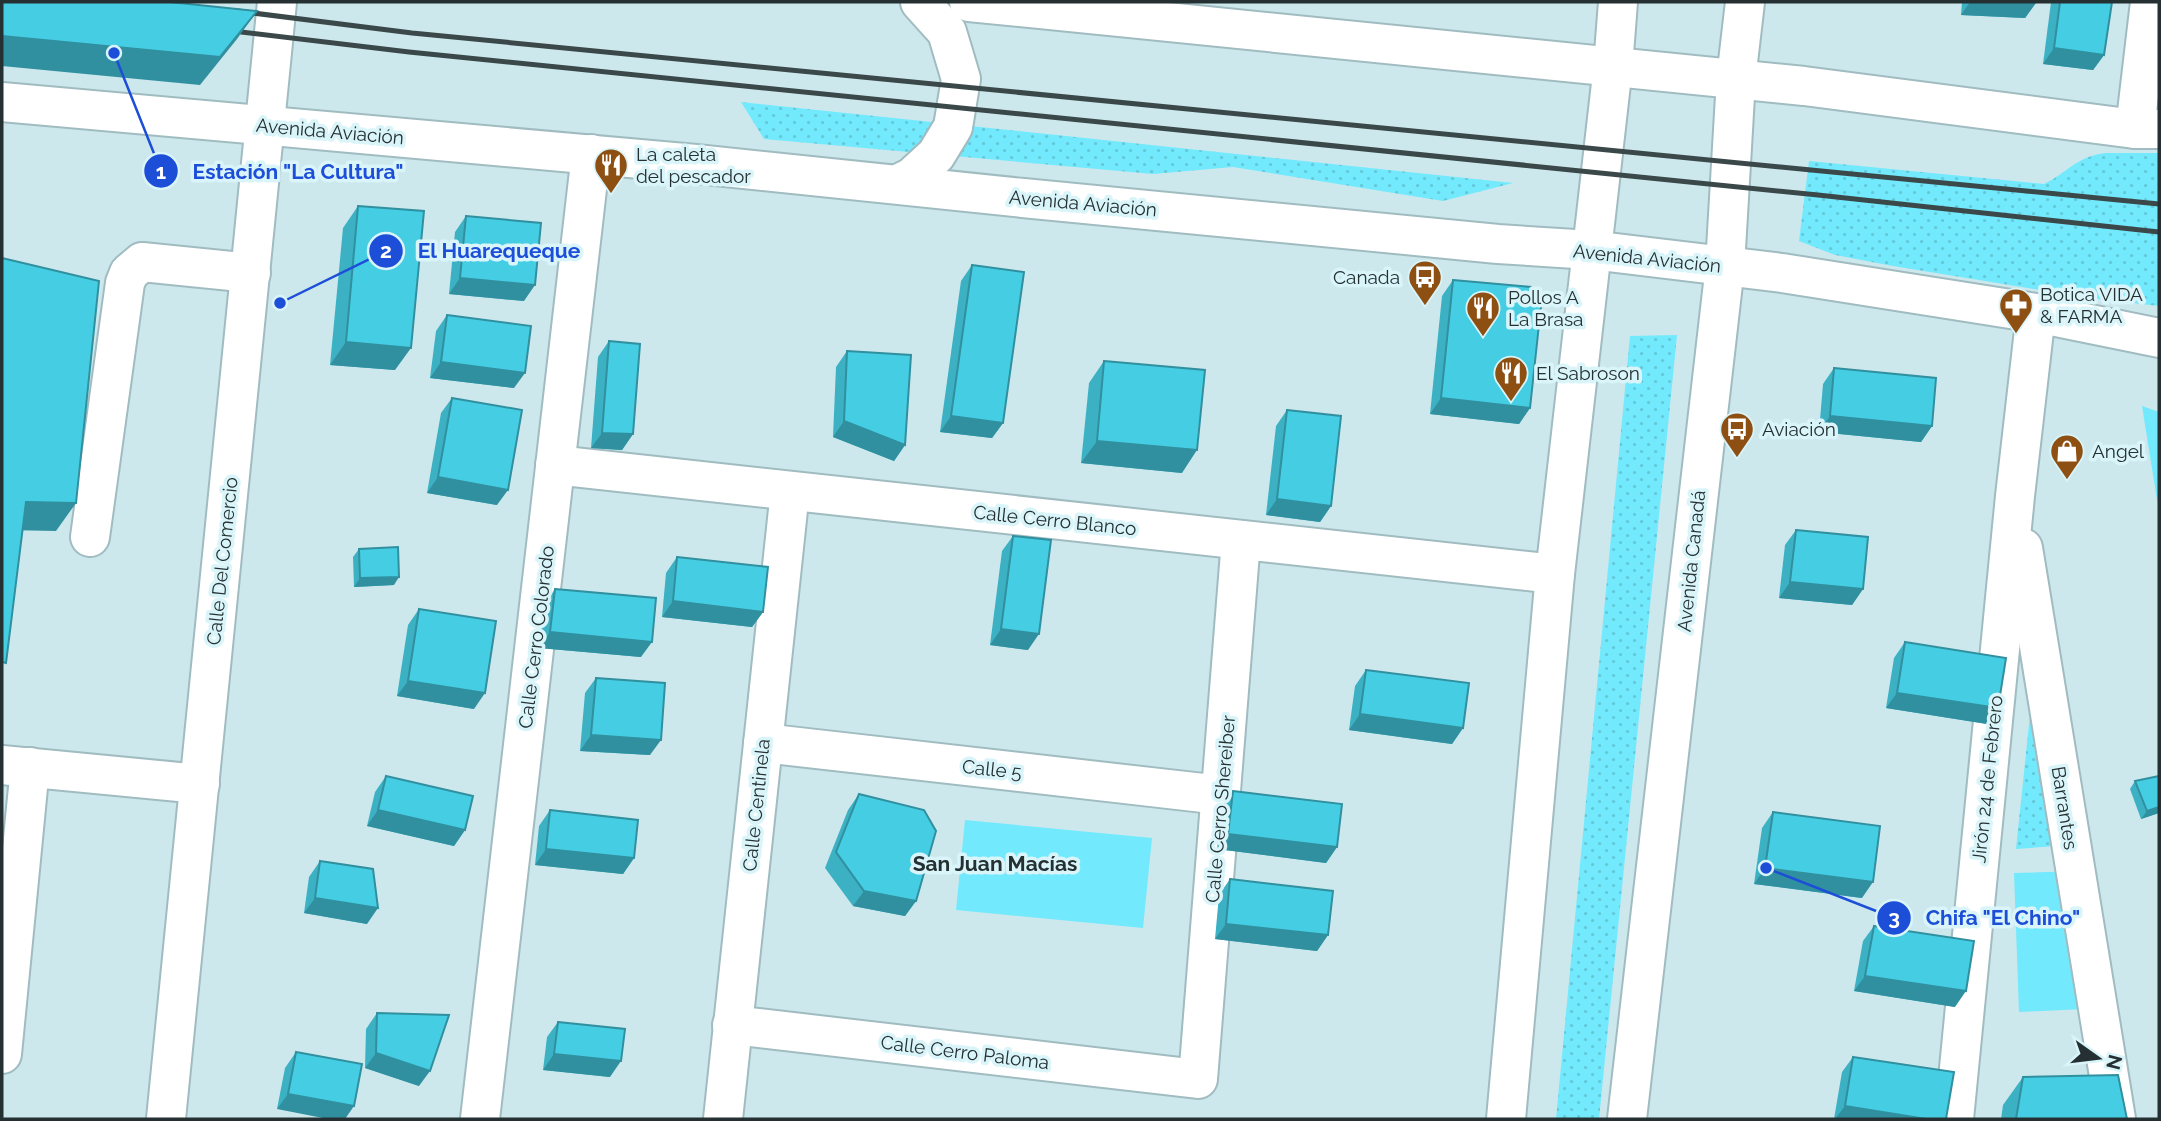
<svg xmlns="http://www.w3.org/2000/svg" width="2161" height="1121" font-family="Raleway,sans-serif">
<defs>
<pattern id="grass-dots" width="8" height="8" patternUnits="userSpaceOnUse" patternTransform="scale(1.75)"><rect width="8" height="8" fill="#72e9fc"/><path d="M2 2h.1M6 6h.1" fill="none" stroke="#63c8d8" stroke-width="1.8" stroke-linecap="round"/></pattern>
</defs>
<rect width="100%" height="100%" fill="#cce8ed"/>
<!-- grass -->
<g fill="url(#grass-dots)">
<polygon points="741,102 1513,183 1443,201 1233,167 1153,174 764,139"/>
<path d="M2106 153H2159V306L2089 298 1893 266 1835 255 1799 241 1809 161 2044 184C2067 173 2077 156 2106 153Z"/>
<polygon points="1677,335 1599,1119 1556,1119 1630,336"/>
<polygon points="2037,648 2071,845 2016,849"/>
</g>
<!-- park -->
<g fill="#72e9fc">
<polygon points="2142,406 2159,412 2159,512"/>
<polygon points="965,820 1152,838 1143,928 956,910"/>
<polygon points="2078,871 2083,1009 2019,1012 2014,873"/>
</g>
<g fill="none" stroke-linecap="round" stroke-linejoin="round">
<!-- minor casing -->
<g stroke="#a1bcc1" stroke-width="42">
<g id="minor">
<polyline points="2135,129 2150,2"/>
<polyline points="555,465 1555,574"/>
<polyline points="90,537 125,283 129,273 142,262 251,273"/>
<polyline points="2023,548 2116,1119"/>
<polyline points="763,743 1221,795"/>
<polyline points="2,765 200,784"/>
<polyline points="732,1025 1198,1079 1241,540"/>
<polyline points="2,1054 30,767"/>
<polyline points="166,1119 277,2"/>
<polyline points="480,1119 591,154"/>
<polyline points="723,1119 790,491"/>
<polyline points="1954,1119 2015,496 2036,313"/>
</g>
</g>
<!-- major casing -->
<g stroke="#a1bcc1" stroke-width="42">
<g id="major">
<polyline points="969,2 1804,86 2135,129 2159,129"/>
<polyline points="2,102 696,164 1023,198 1498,244 1591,250 1782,273 2036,313 2159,338"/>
<polyline points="898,184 912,177 936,155 953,127 961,79 947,32 920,2"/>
<polyline points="1506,1119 1555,574 1613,66 1618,2"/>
<polyline points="1627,1119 1725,266 1736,79 1745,2"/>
</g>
</g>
<!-- minor -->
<use href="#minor" stroke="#fff" stroke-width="38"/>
<!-- major -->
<use href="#major" stroke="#fff" stroke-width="38"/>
<!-- rail -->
<g stroke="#3b484a" stroke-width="5">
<polyline points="237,11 412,33 2159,204"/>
<polyline points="224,30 409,52 1818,195 2159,232"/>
</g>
</g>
<!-- wall -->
<g fill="#3bb1c3">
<polygon points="1962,2 2036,2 2025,18 1961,15"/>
<polygon points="2051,2 2112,2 2104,55 2093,70 2043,64"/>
<polygon points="358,206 395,370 330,365 343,228"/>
<polygon points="466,216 524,301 449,294 455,232"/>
<polygon points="972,265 1003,423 992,438 940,432 961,281"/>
<polygon points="1453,280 1530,408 1519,424 1430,414 1442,296"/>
<polygon points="447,315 514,388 430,378 436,331"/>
<polygon points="609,341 633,434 622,450 591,448 598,357"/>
<polygon points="847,351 905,445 894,461 833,437 836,367"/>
<polygon points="1104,361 1182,473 1081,463 1089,383"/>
<polygon points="1834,368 1932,426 1921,442 1819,432 1823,384"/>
<polygon points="452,398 497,505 427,493 441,413"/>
<polygon points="1287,410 1331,506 1320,522 1266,515 1276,426"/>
<polygon points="1796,530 1863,589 1852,605 1779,598 1785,545"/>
<polygon points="1013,536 1028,650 990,645 1002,551"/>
<polygon points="359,549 394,585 354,587 353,557"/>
<polygon points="677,557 763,612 752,627 662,617 666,573"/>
<polygon points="555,589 641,657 539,648 544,605"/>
<polygon points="419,609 474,709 397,696 408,625"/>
<polygon points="1905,642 1987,724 1886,708 1894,658"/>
<polygon points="1366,670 1463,728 1452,744 1349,730 1355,686"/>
<polygon points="596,678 650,755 580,751 585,693"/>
<polygon points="386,776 465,830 454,846 367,826 375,792"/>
<polygon points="2159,776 2159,813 2141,819 2130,789 2135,781"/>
<polygon points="1233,791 1337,847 1326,863 1217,849 1222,806"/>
<polygon points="859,794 916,901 905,916 853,906 825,868 848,810"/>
<polygon points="550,810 634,858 623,874 535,865 539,826"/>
<polygon points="1773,812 1862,898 1754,884 1762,828"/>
<polygon points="320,861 367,924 304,913 309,877"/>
<polygon points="1230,879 1328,935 1317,951 1215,939 1219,895"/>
<polygon points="1874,926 1955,1007 1854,991 1863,941"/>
<polygon points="377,1013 419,1086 365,1068 366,1029"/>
<polygon points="558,1022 610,1077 543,1070 547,1037"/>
<polygon points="296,1052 362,1064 277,1109 285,1068"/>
<polygon points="1853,1057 1946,1119 1834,1119 1842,1072"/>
<polygon points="2023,1077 2127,1119 2001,1119 2003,1105"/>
</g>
<!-- shaded-wall -->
<g fill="#30909f">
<polygon points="1970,2 2018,2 2036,3 2025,18 1961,15"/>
<polygon points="257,11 237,39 200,85 2,66 2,36"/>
<polygon points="2054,48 2104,55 2093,70 2043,64"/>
<polygon points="460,278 535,285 524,301 449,294"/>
<polygon points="346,342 411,348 395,370 330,365"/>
<polygon points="441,362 525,373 514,388 430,378"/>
<polygon points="1441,398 1530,408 1519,424 1430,414"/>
<polygon points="951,416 1003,423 992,438 940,432"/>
<polygon points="1830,416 1932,426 1921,442 1819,432"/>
<polygon points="844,421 905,445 894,461 833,437"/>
<polygon points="602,433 633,434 622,450 591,448"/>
<polygon points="1097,441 1197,450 1182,473 1081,463"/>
<polygon points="438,477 508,490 497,505 427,493"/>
<polygon points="1277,499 1331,506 1320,522 1266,515"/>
<polygon points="26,502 76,503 56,531 6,530"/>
<polygon points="399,577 394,585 354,587 360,578"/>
<polygon points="1790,582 1863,589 1852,605 1779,598"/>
<polygon points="673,601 763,612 752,627 662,617"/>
<polygon points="1001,629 1039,634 1028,650 990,645"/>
<polygon points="550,632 652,642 641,657 539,648"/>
<polygon points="408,681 485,693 474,709 397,696"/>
<polygon points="1897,693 1998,708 1987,724 1886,708"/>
<polygon points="1360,714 1463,728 1452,744 1349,730"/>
<polygon points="591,735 661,740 650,755 580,751"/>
<polygon points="2159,807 2159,813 2141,819 2147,811"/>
<polygon points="378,810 465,830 454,846 367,826"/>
<polygon points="1228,834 1337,847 1326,863 1217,849"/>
<polygon points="546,849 634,858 623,874 535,865"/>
<polygon points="1765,868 1873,882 1862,898 1754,884"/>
<polygon points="864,891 916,901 905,916 853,906"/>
<polygon points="315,898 378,908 367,924 304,913"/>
<polygon points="1226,924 1328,935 1317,951 1215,939"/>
<polygon points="1865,976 1966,991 1955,1007 1854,991"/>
<polygon points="376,1053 430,1071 419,1086 365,1068"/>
<polygon points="554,1054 621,1061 610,1077 543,1070"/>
<polygon points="288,1094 354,1106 345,1119 328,1119 277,1109"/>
<polygon points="1845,1106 1926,1119 1835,1119"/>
</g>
<!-- building -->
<g fill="#45cee3" stroke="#30909f" stroke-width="2">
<polygon points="2,2 170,2 257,11 220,57 2,36"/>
<polygon points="2060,2 2112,2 2104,55 2054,48"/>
<polygon points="358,206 424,211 411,348 346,342"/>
<polygon points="466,216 541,223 535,285 460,278"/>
<polygon points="2,258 99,281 76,503 26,502 6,663 2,662"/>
<polygon points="972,265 1024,272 1003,423 951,416"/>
<polygon points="1453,280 1531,287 1541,306 1530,408 1441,398"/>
<polygon points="447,315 531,326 525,373 441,362"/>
<polygon points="609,341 640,344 633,434 602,433"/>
<polygon points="847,351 911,355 905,445 844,421"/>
<polygon points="1104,361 1205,370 1197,450 1097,441"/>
<polygon points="1834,368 1936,378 1932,426 1830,416"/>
<polygon points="452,398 522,410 508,490 438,477"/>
<polygon points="1287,410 1341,416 1331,506 1277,499"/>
<polygon points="1796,530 1868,537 1863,589 1790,582"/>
<polygon points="1013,536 1051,540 1039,634 1001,629"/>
<polygon points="398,547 399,577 360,578 359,549"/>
<polygon points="677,557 768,567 763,612 673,601"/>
<polygon points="555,589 656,598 652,642 550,632"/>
<polygon points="419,609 496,621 485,693 408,681"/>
<polygon points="1905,642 2006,658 1998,708 1897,693"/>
<polygon points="1366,670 1469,683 1463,728 1360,714"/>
<polygon points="596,678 665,683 661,740 591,735"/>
<polygon points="386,776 473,796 465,830 378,810"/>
<polygon points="2159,776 2159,807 2147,811 2135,781"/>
<polygon points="1233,791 1342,804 1337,847 1228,834"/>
<polygon points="859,794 924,810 936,831 916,901 864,891 836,852"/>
<polygon points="550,810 638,820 634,858 546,849"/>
<polygon points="1773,812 1880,826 1873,882 1765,868"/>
<polygon points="320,861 373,869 378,908 315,898"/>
<polygon points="1230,879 1333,891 1328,935 1226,924"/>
<polygon points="1874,926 1974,941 1966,991 1865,976"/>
<polygon points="377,1013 449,1015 430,1071 376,1053"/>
<polygon points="558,1022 625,1029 621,1061 554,1054"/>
<polygon points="296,1052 362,1064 354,1106 288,1094"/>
<polygon points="1853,1057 1954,1072 1946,1119 1926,1119 1845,1106"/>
<polygon points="2118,1075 2127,1119 2016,1119 2023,1077"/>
</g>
<!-- icons -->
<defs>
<g id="restaurant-pin" transform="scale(1.75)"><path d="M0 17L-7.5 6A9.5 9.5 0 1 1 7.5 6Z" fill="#8d5012" stroke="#d9f5fa"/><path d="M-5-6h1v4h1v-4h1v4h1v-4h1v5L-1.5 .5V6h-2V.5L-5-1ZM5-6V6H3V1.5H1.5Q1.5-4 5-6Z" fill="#fff"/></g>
<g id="bus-pin" transform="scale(1.75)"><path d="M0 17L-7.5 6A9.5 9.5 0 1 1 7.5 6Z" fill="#8d5012" stroke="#d9f5fa"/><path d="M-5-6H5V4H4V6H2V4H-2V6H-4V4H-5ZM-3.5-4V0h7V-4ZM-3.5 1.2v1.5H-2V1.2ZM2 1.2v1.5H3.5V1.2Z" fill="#fff"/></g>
<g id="pharmacy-pin" transform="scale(1.75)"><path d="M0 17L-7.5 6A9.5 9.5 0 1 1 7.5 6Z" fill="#8d5012" stroke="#d9f5fa"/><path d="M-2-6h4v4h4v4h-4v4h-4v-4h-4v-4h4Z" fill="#fff"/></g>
<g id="shop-pin" transform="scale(1.75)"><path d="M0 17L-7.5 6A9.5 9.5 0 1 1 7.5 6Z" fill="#8d5012" stroke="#d9f5fa"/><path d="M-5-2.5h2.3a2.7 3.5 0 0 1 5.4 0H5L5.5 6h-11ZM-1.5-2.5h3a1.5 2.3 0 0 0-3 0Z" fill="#fff"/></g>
</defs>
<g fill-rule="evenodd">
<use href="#restaurant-pin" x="611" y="165"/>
<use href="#bus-pin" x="1425" y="277"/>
<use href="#pharmacy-pin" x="2016" y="305"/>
<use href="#restaurant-pin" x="1483" y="308"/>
<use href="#restaurant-pin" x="1511" y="373"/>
<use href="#bus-pin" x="1737" y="429"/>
<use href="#shop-pin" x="2067" y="451"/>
</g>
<g text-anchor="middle" stroke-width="7" stroke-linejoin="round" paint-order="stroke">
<!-- street labels -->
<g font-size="19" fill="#253032" stroke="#d9f5fa">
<text transform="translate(330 131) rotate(5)" y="7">Avenida Aviación</text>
<text transform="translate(1083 203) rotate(5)" y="7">Avenida Aviación</text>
<text transform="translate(1647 258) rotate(6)" y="7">Avenida Aviación</text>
<text transform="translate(1055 520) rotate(6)" y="7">Calle Cerro Blanco</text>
<text transform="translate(222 561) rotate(-84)" y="7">Calle Del Comercio</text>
<text transform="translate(1691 561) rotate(-84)" y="7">Avenida Canadá</text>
<text transform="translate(536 637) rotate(-83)" y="7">Calle Cerro Colorado</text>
<text transform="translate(992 769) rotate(6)" y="7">Calle 5</text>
<text transform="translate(1987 779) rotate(-84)" y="7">Jirón 24 de Febrero</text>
<text transform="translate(756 805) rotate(-84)" y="7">Calle Centinela</text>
<text transform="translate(2065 808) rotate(81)" y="7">Barrantes</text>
<text transform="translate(1220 809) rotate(-85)" y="7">Calle Cerro Shereiber</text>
<text transform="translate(965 1052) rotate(7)" y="7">Calle Cerro Paloma</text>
</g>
<!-- poi labels -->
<g font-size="19" fill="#253032" stroke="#d9f5fa" text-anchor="start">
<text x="636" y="161">La caleta<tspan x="636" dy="22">del pescador</tspan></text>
<text x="1400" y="284" text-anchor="end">Canada</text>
<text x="2040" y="301">Botica VIDA<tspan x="2040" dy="22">&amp; FARMA</tspan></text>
<text x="1508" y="304">Pollos A<tspan x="1508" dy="22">La Brasa</tspan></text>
<text x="1536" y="380">El Sabroson</text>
<text x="1762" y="436">Aviación</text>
<text x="2092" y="458">Angel</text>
</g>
<!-- neighbourhood labels -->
<g font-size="21" font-weight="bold" fill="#253032" stroke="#d9f5fa">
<text x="995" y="871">San Juan Macías</text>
</g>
</g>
<!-- callouts -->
<path fill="none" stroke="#1d4ed8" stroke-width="2.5" d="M114 53L161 171M280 303L386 251M1766 868L1894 918"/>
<g fill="#1d4ed8" stroke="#d9f5fa" stroke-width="2.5">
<circle cx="114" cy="53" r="7"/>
<circle cx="280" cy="303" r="7"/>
<circle cx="1766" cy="868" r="7"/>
<circle cx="161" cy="171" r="18"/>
<circle cx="386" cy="251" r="18"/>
<circle cx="1894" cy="918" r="18"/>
</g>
<g font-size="21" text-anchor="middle" font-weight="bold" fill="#fff">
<text x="161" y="179">1</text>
<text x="386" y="258">2</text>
<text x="1894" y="925">3</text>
</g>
<g font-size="21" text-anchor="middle" font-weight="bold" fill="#1d4ed8" stroke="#d9f5fa" stroke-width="7" stroke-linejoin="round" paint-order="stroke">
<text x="298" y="179">Estación "La Cultura"</text>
<text x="499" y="258">El Huarequeque</text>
<text x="2003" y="925">Chifa "El Chino"</text>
</g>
<!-- border -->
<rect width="2161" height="1121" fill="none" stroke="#253032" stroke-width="7"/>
<!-- north arrow -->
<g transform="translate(2098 1058) rotate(104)" stroke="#d9f5fa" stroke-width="5" paint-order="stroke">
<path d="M0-5L12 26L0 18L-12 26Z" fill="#253032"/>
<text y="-10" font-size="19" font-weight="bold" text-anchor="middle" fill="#253032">N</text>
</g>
</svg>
